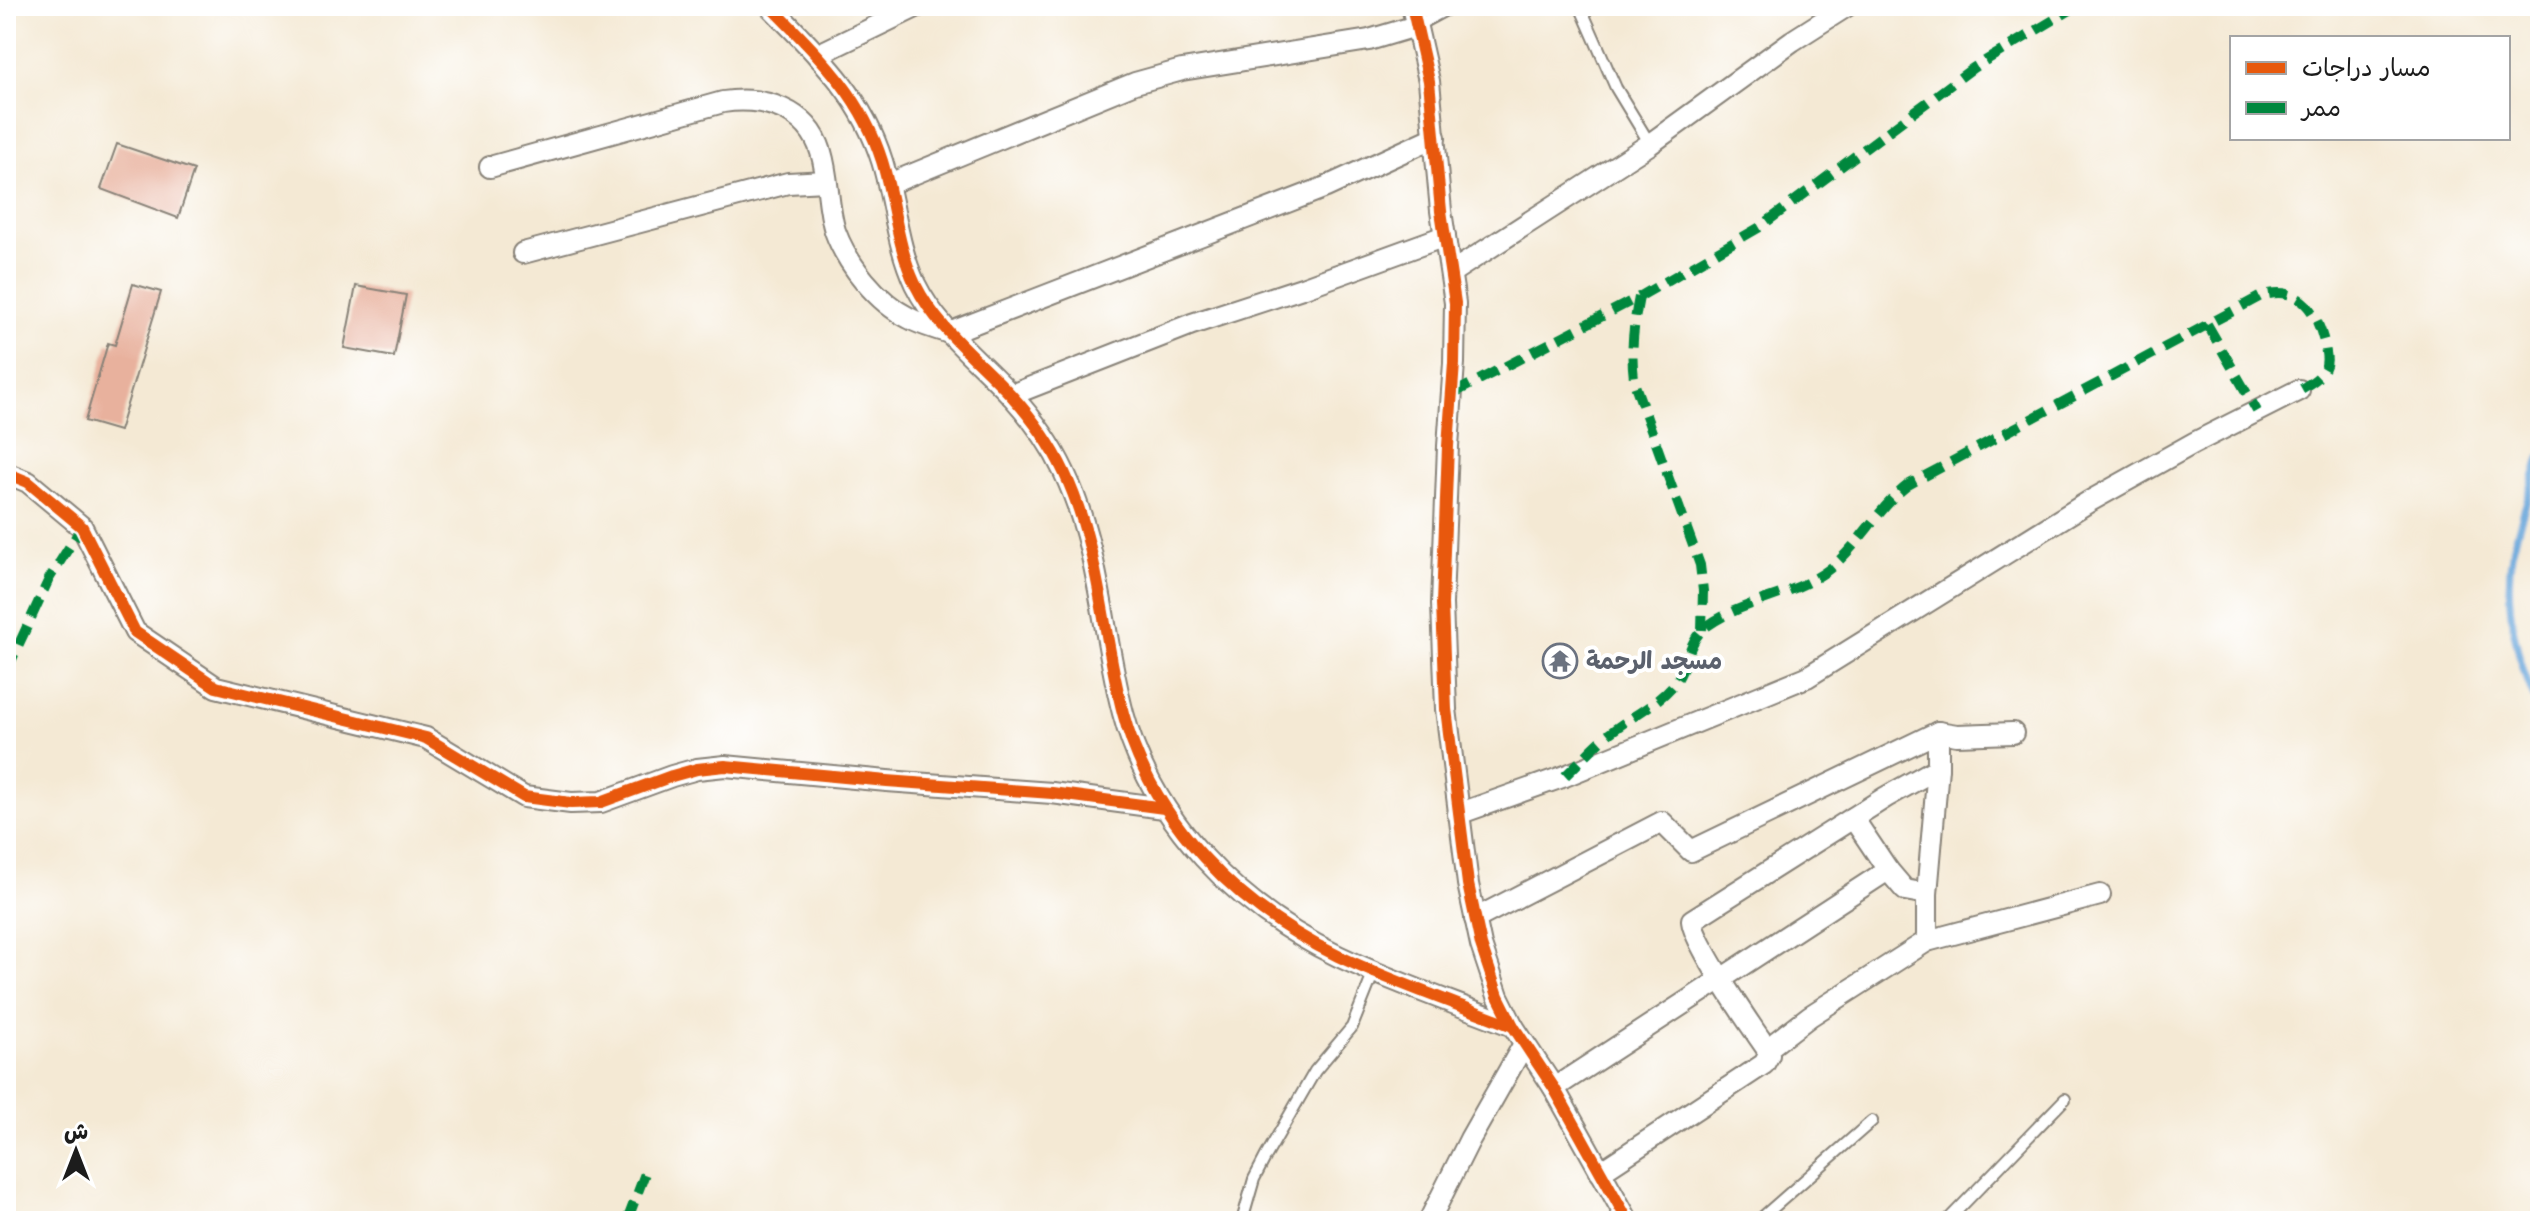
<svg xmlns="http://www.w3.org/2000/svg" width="2546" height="1227" font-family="'Shantell Sans','Playpen Sans Arabic',sans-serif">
<rect width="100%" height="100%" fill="#fff"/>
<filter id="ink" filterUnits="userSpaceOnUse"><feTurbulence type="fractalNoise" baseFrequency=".0125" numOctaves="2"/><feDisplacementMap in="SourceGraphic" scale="16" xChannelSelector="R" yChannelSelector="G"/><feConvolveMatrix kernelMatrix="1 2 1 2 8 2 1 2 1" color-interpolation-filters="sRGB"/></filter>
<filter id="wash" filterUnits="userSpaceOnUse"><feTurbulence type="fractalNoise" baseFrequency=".006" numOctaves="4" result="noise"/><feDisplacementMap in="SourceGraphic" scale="32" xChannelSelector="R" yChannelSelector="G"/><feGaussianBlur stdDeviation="1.8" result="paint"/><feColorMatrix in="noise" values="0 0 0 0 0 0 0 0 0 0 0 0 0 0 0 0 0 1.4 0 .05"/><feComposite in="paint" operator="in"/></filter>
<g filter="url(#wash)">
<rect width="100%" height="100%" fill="#f4e9d4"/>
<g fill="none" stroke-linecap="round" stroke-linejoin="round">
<!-- stream -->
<path stroke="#68a6da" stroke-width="7" d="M2540 458C2531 490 2519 521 2512 554 2503 603 2518 667 2540 711"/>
</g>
<g id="blocks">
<!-- building -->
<g fill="#e8b19d">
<polygon points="117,144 194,170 178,218 101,189"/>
<polygon points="133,284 161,292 119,431 85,421 108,343 115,345"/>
<polygon points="356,286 406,295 394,357 344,348"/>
</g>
</g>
</g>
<g filter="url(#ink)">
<use href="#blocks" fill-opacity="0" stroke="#888278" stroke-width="2"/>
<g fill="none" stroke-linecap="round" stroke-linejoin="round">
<!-- lane casing -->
<g stroke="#888278" stroke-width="14">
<g id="lane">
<polyline points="1580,6 1616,88 1650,144"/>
<polyline points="1416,26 1453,6"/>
<polyline points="1242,1221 1254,1179 1266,1156 1315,1071 1352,1027 1374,972"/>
<polyline points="1758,1221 1872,1121"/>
<polyline points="1947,1221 2065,1099"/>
</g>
</g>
<!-- street casing -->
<g stroke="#888278" stroke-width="24">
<g id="street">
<path d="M770 6C818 55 861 94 882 161 895 203 896 243 915 284 937 329 978 359 1011 395 1032 418 1051 444 1064 472 1100 548 1102 633 1123 713 1152 822 1238 908 1338 956 1395 983 1455 1003 1513 1026"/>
<polyline points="1412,6 1429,81 1441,211 1455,303 1454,363 1448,446 1442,604 1446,709 1468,884 1481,945 1498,996 1513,1026 1554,1088 1628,1221"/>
<polyline points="817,55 918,6"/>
<path d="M490 167 723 102C763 96 808 109 821 152 829 178 827 205 835 231 847 264 877 302 909 318 921 325 935 328 949 333L1326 187 1435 137"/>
<polyline points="889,184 1135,83 1182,70 1369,40 1416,26"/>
<polyline points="523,253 788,183 826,181"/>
<polyline points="1452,272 1650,144 1792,41 1847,6"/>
<polyline points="1011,395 1192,324 1302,288 1445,236"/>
<polyline points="6,473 28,482 82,527 135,632 216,687 426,738 524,797 571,803 601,802 672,776 697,769 725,766 887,781 1052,793 1164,808"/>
<path d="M1938 732V768L1886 797 1692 920C1690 938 1753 1029 1767 1049L1810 1016 1927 941 2100 895"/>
<polyline points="1458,814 1565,776 1807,677 2090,501 2194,443 2299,390"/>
<polyline points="1888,870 1905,890 1927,894"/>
<polyline points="1475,919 1662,822 1691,851 1938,732 1957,735 2013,733"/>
<polyline points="1927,941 1927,894 1938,768"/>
<polyline points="1554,1088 1888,870 1853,818"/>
<polyline points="1600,1172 1764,1064 1769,1055 1767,1049"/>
<polyline points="1429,1221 1470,1139 1524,1044"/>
</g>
</g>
<!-- lane -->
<use href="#lane" stroke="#fff" stroke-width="10"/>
<!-- street -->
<use href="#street" stroke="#fff" stroke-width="20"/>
<!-- quiet -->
<g stroke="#00873e" stroke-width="10" stroke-dasharray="20 10" stroke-linecap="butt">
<path d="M1639 297C1633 328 1630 354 1635 385L1700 565 1703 591 1702 630"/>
<polyline points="2207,324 2257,411"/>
<polyline points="1452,394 1639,297 1760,227 1973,68 2077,6"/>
<polyline points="6,672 49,579 82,527"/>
<path d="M1565 776C1580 762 1594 746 1610 733 1631 716 1661 703 1677 680 1688 663 1689 639 1706 627 1742 600 1792 597 1828 570 1859 546 1877 509 1908 485L2261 296C2300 284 2317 311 2325 346 2326 354 2329 362 2324 370 2319 379 2308 385 2299 390"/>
<polyline points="627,1221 647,1168"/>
</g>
<!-- cycleway casing -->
<g stroke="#fff" stroke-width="17">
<g id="cycleway">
<path d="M770 6C818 55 861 94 882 161 895 203 896 243 915 284 937 329 978 359 1011 395 1032 418 1051 444 1064 472 1100 548 1102 633 1123 713 1152 822 1238 908 1338 956 1395 983 1455 1003 1513 1026"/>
<polyline points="1412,6 1429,81 1441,211 1455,303 1454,363 1448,446 1442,604 1446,709 1468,884 1481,945 1498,996 1513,1026 1554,1088 1628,1221"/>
<polyline points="6,473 28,482 82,527 135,632 216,687 426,738 524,797 571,803 601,802 672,776 697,769 725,766 887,781 1052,793 1164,808"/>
</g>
</g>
<!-- cycleway -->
<use href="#cycleway" stroke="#e8590c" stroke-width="12"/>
</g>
</g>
<!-- icons -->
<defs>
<g id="temple-ring" transform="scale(1.8)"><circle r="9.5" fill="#fff" stroke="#6b7280" stroke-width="1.5"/><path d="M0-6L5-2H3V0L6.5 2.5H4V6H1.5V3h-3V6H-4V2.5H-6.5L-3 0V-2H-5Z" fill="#6b7280"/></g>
</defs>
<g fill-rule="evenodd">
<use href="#temple-ring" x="1560" y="661"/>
</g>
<g text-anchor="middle" stroke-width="8" stroke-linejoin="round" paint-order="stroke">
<!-- worship labels -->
<g font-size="24" font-weight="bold" fill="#5b616d" stroke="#fff" text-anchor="start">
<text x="1586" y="669">مسجد الرحمة</text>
</g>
</g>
<!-- margin -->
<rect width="2546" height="1227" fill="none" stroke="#fff" stroke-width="32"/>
<!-- legend -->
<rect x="2230" y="36" width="280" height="104" fill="#ffffff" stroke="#a4a4a4" stroke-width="2"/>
<rect x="2246" y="62" width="40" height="12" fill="#e8590c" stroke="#a4a4a4" stroke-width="2"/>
<text x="2302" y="76" font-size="24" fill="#1c1c1c">مسار دراجات</text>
<rect x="2246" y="102" width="40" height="12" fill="#00873e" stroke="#a4a4a4" stroke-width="2"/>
<text x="2302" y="116" font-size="24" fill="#1c1c1c">ممر</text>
<!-- north arrow -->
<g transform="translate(76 1151)" stroke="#ffffff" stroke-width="6" paint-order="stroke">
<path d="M0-6L14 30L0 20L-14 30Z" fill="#1c1c1c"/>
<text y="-12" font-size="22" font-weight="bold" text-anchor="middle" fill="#1c1c1c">ش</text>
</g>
</svg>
